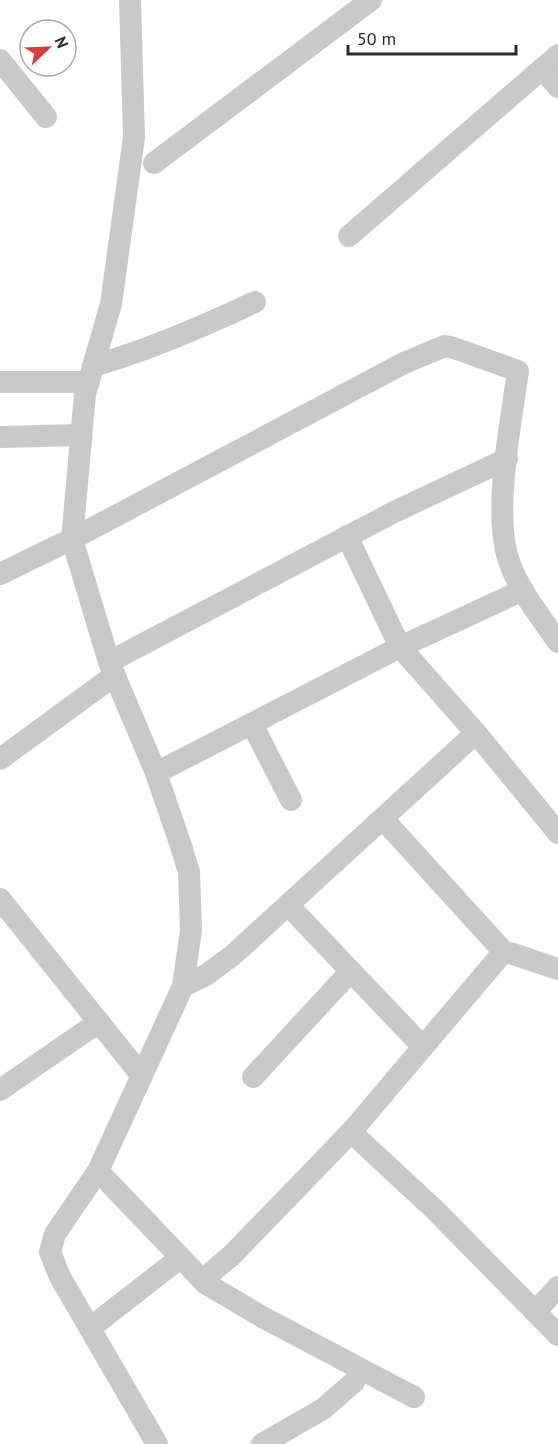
<svg xmlns="http://www.w3.org/2000/svg" width="558" height="1444" font-family="'PT Sans',sans-serif">
<rect width="100%" height="100%" fill="#fff"/>
<g fill="none" stroke-linecap="round" stroke-linejoin="round">
<!-- minor -->
<g stroke="#c9c9c9" stroke-width="22">
<polyline points="130,0 134,137 111,304 85,394 72,539 109,662 156,773 180,843 189,872 191,930 183,986 98,1171 55,1234 50,1252 60,1277 157,1444"/>
<polyline points="0,60 46,117"/>
<polyline points="542,69 558,87"/>
<polyline points="154,163 371,0"/>
<polyline points="349,236 558,55"/>
<path d="M93 366C149 350 202 327 255 302"/>
<polyline points="0,382 89,382"/>
<polyline points="0,437 81,435"/>
<polyline points="347,536 400,647 476,733 558,833"/>
<path d="M0 574 72 539 404 363 445 346 454 348 518 371C511 422 494 506 507 555 515 585 540 616 558 642"/>
<polyline points="109,662 394,512 507,459"/>
<polyline points="252,724 291,800"/>
<polyline points="0,759 115,675"/>
<polyline points="156,773 400,647 523,590"/>
<polyline points="383,819 505,953 510,953 558,969"/>
<polyline points="0,899 142,1076"/>
<polyline points="288,905 422,1046"/>
<polyline points="183,986 206,975 233,955 476,733"/>
<polyline points="253,1077 351,971"/>
<polyline points="0,1090 99,1022"/>
<polyline points="351,1132 435,1210 558,1335"/>
<polyline points="98,1171 205,1283 264,1318 414,1397"/>
<polyline points="205,1283 213,1271 232,1255 351,1132 500,956 505,953"/>
<polyline points="535,1312 558,1287"/>
<polyline points="90,1328 180,1258"/>
<polyline points="262,1444 323,1409 354,1382"/>
</g>
</g>
<!-- north arrow -->
<g transform="translate(48 48) rotate(67)"><circle r="28" fill="#ffffff" stroke="#ababab" stroke-width="1.5"/>
<path d="M0-4.5L10 22L0 15L-10 22Z" fill="#d53e3c"/>
<text y="-9" font-size="16" font-weight="bold" text-anchor="middle" fill="#2c2c2c">N</text>
</g>
<!-- scale -->
<path d="M348 45v9h168v-9" fill="none" stroke="#2c2c2c" stroke-width="3"/>
<text x="357" y="45" font-size="18" fill="#2c2c2c" stroke="#ffffff" stroke-width="4.5" paint-order="stroke">50 m</text>
</svg>
